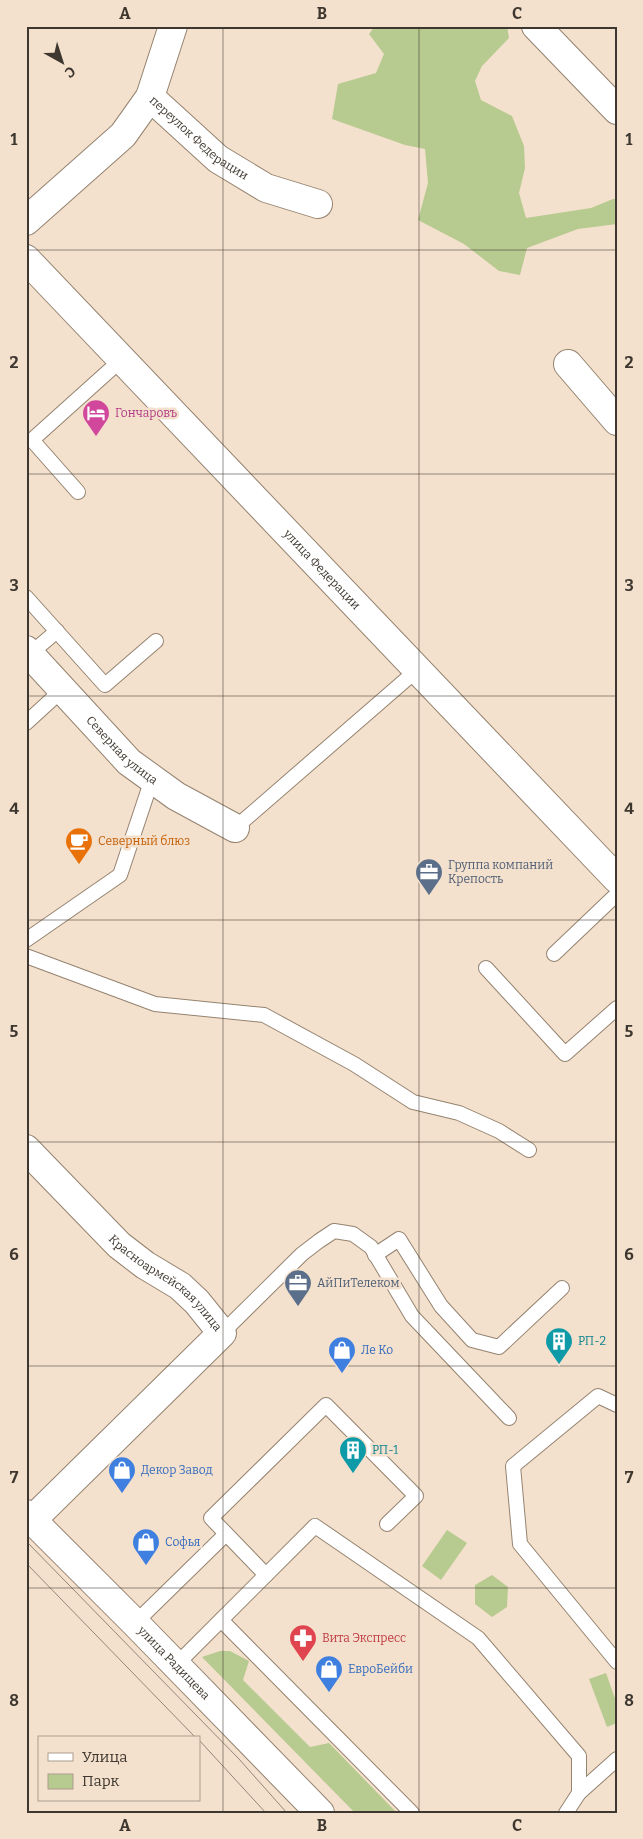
<svg xmlns="http://www.w3.org/2000/svg" width="643" height="1839" font-family="Bitter,serif">
<rect width="100%" height="100%" fill="#f4e1cd"/>
<!-- green -->
<g fill="#b7ca8f">
<polygon points="375,26 507,26 509,38 482,66 475,81 481,100 512,116 524,146 525,168 519,193 526,218 591,208 613,199 617,199 617,224 578,229 527,248 520,275 499,271 464,244 418,220 428,183 425,149 405,145 332,119 338,84 376,73 384,54 369,34"/>
<polygon points="447,1530 467,1543 441,1580 422,1566"/>
<polygon points="492,1575 508,1587 507,1607 492,1617 475,1604 475,1585"/>
<polygon points="220,1651 230,1651 249,1661 243,1680 310,1747 329,1743 397,1813 355,1813 202,1657"/>
<polygon points="606,1673 617,1704 617,1723 607,1727 589,1679"/>
</g>
<g fill="none" stroke-linecap="round" stroke-linejoin="round">
<!-- service casing -->
<g stroke="#948370" stroke-width="16">
<g id="service">
<polyline points="78,492 32,440 121,360"/>
<polyline points="26,597 105,685 156,641"/>
<polyline points="30,654 57,631"/>
<polyline points="26,723 62,690"/>
<polyline points="235,828 417,670"/>
<polyline points="26,940 120,875 152,779"/>
<polyline points="554,954 617,894"/>
<polyline points="26,956 155,1004 264,1015 354,1064 413,1102 459,1113 499,1131 529,1150"/>
<polyline points="486,968 565,1054 617,1008"/>
<polyline points="375,1255 399,1239 441,1306 472,1340 499,1347 562,1288"/>
<polyline points="222,1333 302,1254 319,1241 334,1231 353,1234 371,1247 412,1316 509,1418"/>
<polyline points="617,1405 598,1396 513,1466 520,1544 617,1662"/>
<polyline points="266,1575 211,1518 326,1405 416,1496 387,1524"/>
<polyline points="221,1620 412,1813"/>
<polyline points="135,1623 226,1534"/>
<polyline points="176,1665 315,1526 478,1638 579,1756 579,1793 566,1813"/>
<polyline points="579,1793 617,1759"/>
</g>
</g>
<!-- minor casing -->
<g stroke="#948370" stroke-width="30">
<g id="minor">
<polyline points="536,26 617,110"/>
<path id="s1" d="M150 97 218 159 266 188 318 204"/>
<polyline points="26,221 123,135 150,97 173,26"/>
<polyline points="568,364 617,421"/>
<path id="s2" d="M26 650 129 762 176 796 235 828"/>
<path id="s3" d="M26 1149 119 1245 145 1265 180 1286 197 1302 222 1333 32 1520"/>
</g>
</g>
<!-- tertiary casing -->
<g stroke="#948370" stroke-width="30">
<g id="tertiary">
<path id="s4" d="M26 1514 135 1623 320 1813"/>
</g>
</g>
<!-- secondary casing -->
<g stroke="#948370" stroke-width="30">
<g id="secondary">
<path id="s5" d="M26 259 617 879"/>
</g>
</g>
<!-- service -->
<use href="#service" stroke="#fff" stroke-width="14"/>
<!-- minor -->
<use href="#minor" stroke="#fff" stroke-width="28"/>
<!-- tertiary -->
<use href="#tertiary" stroke="#fff" stroke-width="28"/>
<!-- secondary -->
<use href="#secondary" stroke="#fff" stroke-width="28"/>
<!-- tram -->
<g stroke="#938779" stroke-width="1">
<polyline points="26,1541 239,1759 287,1813"/>
<polyline points="26,1563 196,1738"/>
<polyline points="199,1740 266,1813"/>
</g>
</g>
<!-- grid -->
<path fill="none" stroke="#3e372f" stroke-width="1" stroke-opacity="0.55" d="M223 26V1813M419 26V1813M26 250H617M26 474H617M26 696H617M26 920H617M26 1142H617M26 1366H617M26 1588H617"/>
<!-- icons -->
<defs>
<g id="hotel-pin" transform="scale(1.4375)"><path d="M0 17L-7.5 6A9.5 9.5 0 1 1 7.5 6Z" fill="#d1479c" stroke="#f4e1cd"/><path d="M-6-4.5h1.5V1H6V5H4.5V3h-9V5H-6ZM-4 0a1.8 1.8 0 1 1 3.6 0ZM.5 0V-2.5h3Q6-2.5 6 0Z" fill="#fff"/></g>
<g id="cafe-pin" transform="scale(1.4375)"><path d="M0 17L-7.5 6A9.5 9.5 0 1 1 7.5 6Z" fill="#e8710a" stroke="#f4e1cd"/><path d="M-5.5-4.5H6V0H3Q3 3.5 0 3.5H-2.5Q-5.5 3.5-5.5 0ZM3-3.2v2h1.7v-2ZM-6 4.5H4V6H-6Z" fill="#fff"/></g>
<g id="office-pin" transform="scale(1.4375)"><path d="M0 17L-7.5 6A9.5 9.5 0 1 1 7.5 6Z" fill="#5c6f8a" stroke="#f4e1cd"/><path d="M-6-3h4V-5.5h4V-3h4V5H-6ZM-1-4.5V-3h2v-1.5ZM-6 0V1H6V0Z" fill="#fff"/></g>
<g id="building-pin" transform="scale(1.4375)"><path d="M0 17L-7.5 6A9.5 9.5 0 1 1 7.5 6Z" fill="#0f9aa8" stroke="#f4e1cd"/><path d="M-4-6H4V6H1V3H-1V6H-4ZM-2.5-4.3h1.7v1.8h-1.7ZM.8-4.3h1.7v1.8H.8ZM-2.5-1h1.7V.8h-1.7ZM.8-1h1.7V.8H.8Z" fill="#fff"/></g>
<g id="shop-pin" transform="scale(1.4375)"><path d="M0 17L-7.5 6A9.5 9.5 0 1 1 7.5 6Z" fill="#3f7fe0" stroke="#f4e1cd"/><path d="M-5-2.5h2.3a2.7 3.5 0 0 1 5.4 0H5L5.5 6h-11ZM-1.5-2.5h3a1.5 2.3 0 0 0-3 0Z" fill="#fff"/></g>
<g id="pharmacy-pin" transform="scale(1.4375)"><path d="M0 17L-7.5 6A9.5 9.5 0 1 1 7.5 6Z" fill="#e0444e" stroke="#f4e1cd"/><path d="M-2-6h4v4h4v4h-4v4h-4v-4h-4v-4h4Z" fill="#fff"/></g>
</defs>
<g fill-rule="evenodd">
<use href="#hotel-pin" x="96" y="413"/>
<use href="#cafe-pin" x="79" y="841"/>
<use href="#office-pin" x="429" y="872"/>
<use href="#office-pin" x="298" y="1283"/>
<use href="#building-pin" x="559" y="1341"/>
<use href="#shop-pin" x="342" y="1350"/>
<use href="#building-pin" x="353" y="1450"/>
<use href="#shop-pin" x="122" y="1470"/>
<use href="#shop-pin" x="146" y="1542"/>
<use href="#pharmacy-pin" x="303" y="1638"/>
<use href="#shop-pin" x="329" y="1669"/>
</g>
<g text-anchor="middle" stroke-width="5" stroke-linejoin="round" paint-order="stroke">
<!-- street labels -->
<g font-size="12" fill="#3e372f" stroke="#f4e1cd">
<text dy="4" stroke="none"><textPath href="#s1" startOffset="64">переулок Федерации</textPath></text>
<text dy="4" stroke="none"><textPath href="#s5" startOffset="429">улица Федерации</textPath></text>
<text dy="4" stroke="none"><textPath href="#s2" startOffset="139">Северная улица</textPath></text>
<text dy="4" stroke="none"><textPath href="#s3" startOffset="194">Красноармейская улица</textPath></text>
<text dy="4" stroke="none"><textPath href="#s4" startOffset="210">улица Радищева</textPath></text>
</g>
<!-- hotel labels -->
<g font-size="12" fill="#b23c85" stroke="#f4e1cd" text-anchor="start">
<text x="115" y="417">Гончаровъ</text>
</g>
<!-- food labels -->
<g font-size="12" fill="#c56008" stroke="#f4e1cd" text-anchor="start">
<text x="98" y="845">Северный блюз</text>
</g>
<!-- service labels -->
<g font-size="12" fill="#4e5e75" stroke="#f4e1cd" text-anchor="start">
<text x="448" y="869">Группа компаний<tspan x="448" dy="14">Крепость</tspan></text>
<text x="317" y="1287">АйПиТелеком</text>
</g>
<!-- culture labels -->
<g font-size="12" fill="#0d838f" stroke="#f4e1cd" text-anchor="start">
<text x="578" y="1345">РП-2</text>
<text x="372" y="1454">РП-1</text>
</g>
<!-- shop labels -->
<g font-size="12" fill="#366cbe" stroke="#f4e1cd" text-anchor="start">
<text x="361" y="1354">Ле Ко</text>
<text x="141" y="1474">Декор Завод</text>
<text x="165" y="1546">Софья</text>
<text x="348" y="1673">ЕвроБейби</text>
</g>
<!-- health labels -->
<g font-size="12" fill="#be3a42" stroke="#f4e1cd" text-anchor="start">
<text x="322" y="1642">Вита Экспресс</text>
</g>
</g>
<!-- border -->
<rect width="643" height="1839" fill="none" stroke="#f4e1cd" stroke-width="55"/>
<!-- legend -->
<rect x="38" y="1736" width="162" height="65" fill="#f4e1cd" stroke="#ab9d8e"/>
<rect x="48" y="1753" width="25" height="8" fill="#ffffff" stroke="#ab9d8e"/>
<text x="82" y="1762" font-size="15" fill="#3e372f">Улица</text>
<rect x="48" y="1774" width="25" height="15" fill="#b7ca8f" stroke="#ab9d8e"/>
<text x="82" y="1786" font-size="15" fill="#3e372f">Парк</text>
<!-- north arrow -->
<g transform="translate(62 62) rotate(141)" stroke="#f4e1cd" stroke-width="4" paint-order="stroke">
<path d="M0-4L9 19L0 12L-9 19Z" fill="#3e372f"/>
<text y="-8" font-size="14" font-weight="bold" text-anchor="middle" fill="#3e372f">С</text>
</g>
<rect x="28" y="28" width="588" height="1784" fill="none" stroke="#3e372f" stroke-width="2"/>
<g font-size="16" text-anchor="middle" font-weight="bold" fill="#3e372f">
<text x="125" y="19">A</text>
<text x="322" y="19">B</text>
<text x="517" y="19">C</text>
<text x="14" y="145">1</text>
<text x="629" y="145">1</text>
<text x="14" y="368">2</text>
<text x="629" y="368">2</text>
<text x="14" y="591">3</text>
<text x="629" y="591">3</text>
<text x="14" y="814">4</text>
<text x="629" y="814">4</text>
<text x="14" y="1037">5</text>
<text x="629" y="1037">5</text>
<text x="14" y="1260">6</text>
<text x="629" y="1260">6</text>
<text x="14" y="1483">7</text>
<text x="629" y="1483">7</text>
<text x="14" y="1706">8</text>
<text x="629" y="1706">8</text>
<text x="125" y="1831">A</text>
<text x="322" y="1831">B</text>
<text x="517" y="1831">C</text>
</g>
</svg>
